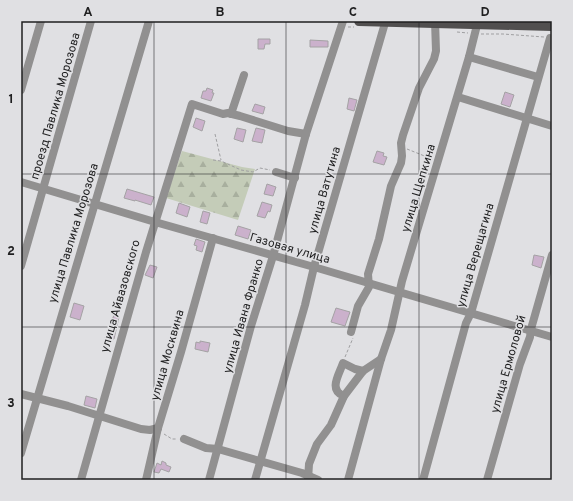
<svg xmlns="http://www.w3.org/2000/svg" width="573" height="501" font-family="Overpass,sans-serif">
<defs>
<pattern id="forest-firs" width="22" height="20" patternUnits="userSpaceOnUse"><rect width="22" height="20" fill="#c4ccb8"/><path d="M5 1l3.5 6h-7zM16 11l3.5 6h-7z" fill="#a8af9e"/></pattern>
</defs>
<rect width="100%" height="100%" fill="#e0e0e3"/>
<!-- forest -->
<polygon fill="url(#forest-firs)" points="182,151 242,167 255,169 238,220 166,198"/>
<!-- building -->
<g fill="#cbb1cc" stroke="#a4a2a4">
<polygon points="258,39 270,39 270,44 265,44 264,49 258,49"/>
<polygon points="310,40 328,41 328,47 310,47"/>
<polygon points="207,88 213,90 212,93 214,93 211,101 201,98 203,91 206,91"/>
<polygon points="505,92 514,95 510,107 501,104"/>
<polygon points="349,98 357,100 354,111 347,109"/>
<polygon points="255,104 265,107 263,114 252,111"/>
<polygon points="196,118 205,121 202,131 193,127"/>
<polygon points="237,128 246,130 243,142 234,139"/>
<polygon points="256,128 265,130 262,143 252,141"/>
<polygon points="377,151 384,153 383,156 387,157 384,165 373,162"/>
<polygon points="267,184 276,187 273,196 264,194"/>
<polygon points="127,189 154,197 151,205 135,200 135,201 124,198"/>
<polygon points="262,202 272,205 270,212 268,211 265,218 257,216"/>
<polygon points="179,203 190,207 187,217 176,213"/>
<polygon points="203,211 210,213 207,224 200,222"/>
<polygon points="238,226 251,230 248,239 235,235"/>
<polygon points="196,239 205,242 202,252 196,250 197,246 194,245"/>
<polygon points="534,255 544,257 541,268 532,265"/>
<polygon points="150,265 157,267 153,278 145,275"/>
<polygon points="74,303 84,306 80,320 70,317"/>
<polygon points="336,308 350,312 345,326 331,322"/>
<polygon points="114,315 119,317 114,339 110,338 110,339 105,338"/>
<polygon points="200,341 210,343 208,352 195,349 196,342 200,343"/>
<polygon points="86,396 97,399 95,408 84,405"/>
<polygon points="162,461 166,463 166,465 171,467 169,472 161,469 159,473 154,472 157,463 161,465"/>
</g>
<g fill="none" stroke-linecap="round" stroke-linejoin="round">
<!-- path -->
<g stroke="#9f9fa1" stroke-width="1" stroke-dasharray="3 2" stroke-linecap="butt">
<polyline points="348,27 354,27"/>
<polyline points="457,32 468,33"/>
<polyline points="481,34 503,34 544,37"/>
<polyline points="215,134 221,160"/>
<polyline points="407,149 432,159"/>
<polyline points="213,160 221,161 241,170 253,172 260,168 270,170"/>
<polyline points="345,357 353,338"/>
<polyline points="164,434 172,439 177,439"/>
</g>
<!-- minor -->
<g stroke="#919090" stroke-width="8">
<polyline points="469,57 538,77"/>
<polyline points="21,90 41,21"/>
<polyline points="458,97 552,126"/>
<polyline points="231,114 244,75"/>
<polyline points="276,172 295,178"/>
<polyline points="21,182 155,222 314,267 552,337"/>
<polyline points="21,266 91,21"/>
<polyline points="351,332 358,306 369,287 368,274 379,239 391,186 401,163 402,156 401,143 403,135 419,88 434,59 436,51 435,21"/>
<polyline points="21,394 68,406 141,429 150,430 158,428"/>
<path d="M344 396C328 390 339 375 343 363L355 369 363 371"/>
<polyline points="184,439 206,448 218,449 302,473 318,480"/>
<polyline points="21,453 149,21"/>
<polyline points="81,480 146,252 192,104 223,114 228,113 240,116 288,131 306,134"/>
<polyline points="146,480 158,428 181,352 213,238"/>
<polyline points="209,480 251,326 273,256 306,134 343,21"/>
<polyline points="255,480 305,305 314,267 385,23"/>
<polyline points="308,480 309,464 317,444 331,425 344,396 363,371 381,359"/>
<polyline points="348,480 381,359 391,330 402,281 469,57 477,25"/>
<polyline points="423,480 466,323 471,313 550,38"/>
<polyline points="487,480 520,364 530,337 531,329 552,255"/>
</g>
<!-- major -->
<polyline stroke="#514f4f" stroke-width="10" points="359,21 552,26"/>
</g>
<!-- grid -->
<path fill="none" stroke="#1f1f20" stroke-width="1" stroke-opacity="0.55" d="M154 21V480M286 21V480M419 21V480M21 174H552M21 327H552"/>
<g text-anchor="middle" stroke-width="3" stroke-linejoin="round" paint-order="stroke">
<!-- street labels -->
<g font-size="12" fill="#1f1f20" stroke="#e0e0e3">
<text transform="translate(55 106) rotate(-74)" y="4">проезд Павлика Морозова</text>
<text transform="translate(418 188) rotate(-73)" y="4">улица Щепкина</text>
<text transform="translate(324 190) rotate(-74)" y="4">улица Ватутина</text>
<text transform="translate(73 233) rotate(-73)" y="4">улица Павлика Морозова</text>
<text transform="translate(290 248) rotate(16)" y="4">Газовая улица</text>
<text transform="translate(475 255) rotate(-74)" y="4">улица Верещагина</text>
<text transform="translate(120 296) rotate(-74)" y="4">улица Айвазовского</text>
<text transform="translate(243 316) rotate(-74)" y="4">улица Ивана Франко</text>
<text transform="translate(167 355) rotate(-74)" y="4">улица Москвина</text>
<text transform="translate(508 364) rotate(-74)" y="4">улица Ермоловой</text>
</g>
</g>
<!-- border -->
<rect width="573" height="501" fill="none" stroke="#e0e0e3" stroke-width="44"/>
<rect x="22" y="22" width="529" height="457" fill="none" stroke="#1f1f20" stroke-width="1.5"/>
<g font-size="13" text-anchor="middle" font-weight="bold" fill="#1f1f20">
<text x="88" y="16">A</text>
<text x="220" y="16">B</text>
<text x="353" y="16">C</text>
<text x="485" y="16">D</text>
<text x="11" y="103">1</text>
<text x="11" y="255">2</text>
<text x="11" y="407">3</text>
</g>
</svg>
